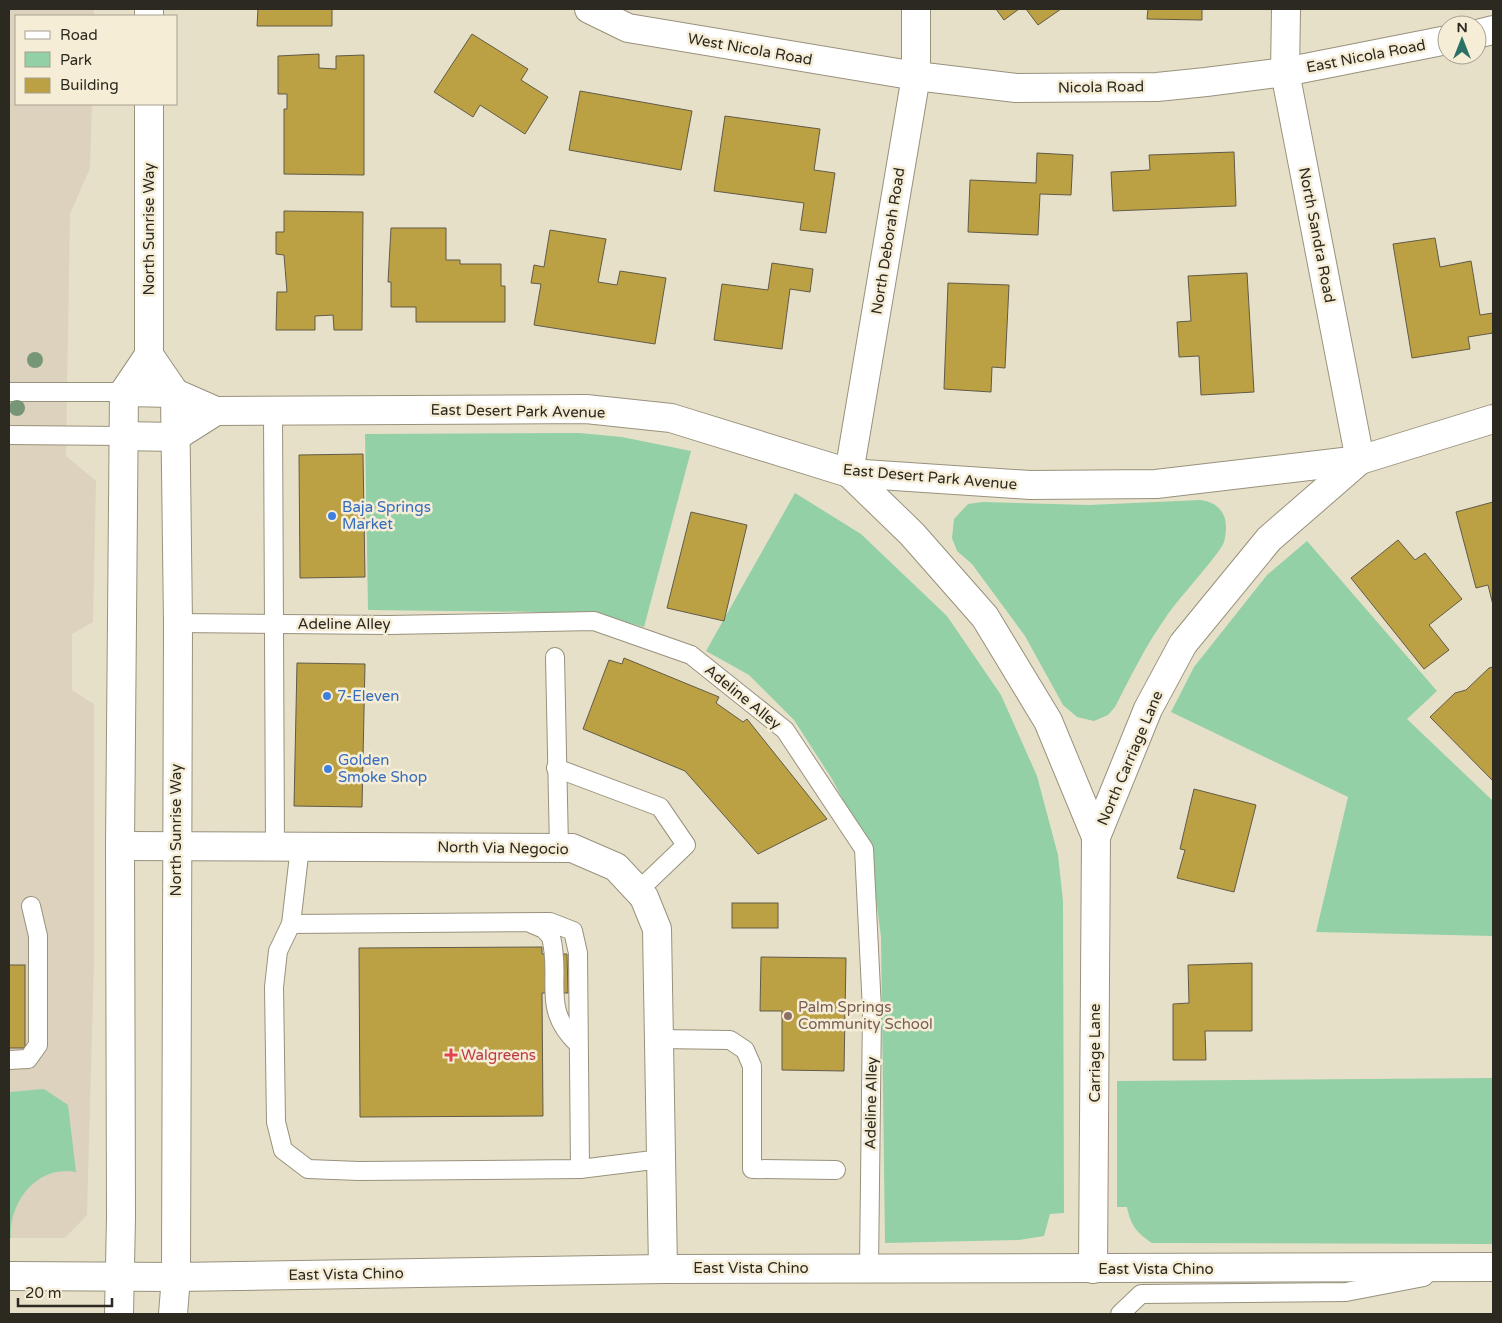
<svg xmlns="http://www.w3.org/2000/svg" width="1502" height="1323" font-family="'Varela Round',sans-serif">
<rect width="100%" height="100%" fill="#e7e0c9"/>
<!-- commercial -->
<polygon fill="#ddd2be" points="9,9 94,9 94,16 16,16 16,104 92,104 90,168 70,214 66,456 96,481 93,622 72,634 72,690 94,704 94,962 87,1215 65,1238 9,1238"/>
<!-- green -->
<g fill="#93d0a6">
<polygon points="579,433 622,437 691,451 644,627 611,618 541,612 368,610 365,434"/>
<polygon points="795,493 861,534 947,616 1001,695 1037,776 1058,855 1063,901 1064,1213 1050,1214 1044,1236 1019,1240 885,1243 881,937 870,851 832,779 794,720 749,675 706,651"/>
<path d="M1200 500C1223 503 1230 519 1224 542 1220 554 1176 601 1166 617 1146 645 1131 676 1115 707L1108 715 1094 721 1077 717 1063 705 1025 636 972 564 957 551 952 538 954 519 968 504 983 502 1089 505Z"/>
<polygon points="1307,541 1437,691 1407,719 1493,801 1493,936 1316,932 1348,797 1171,712 1194,667 1267,575"/>
<path d="M1493 1078V1244L1152 1243C1136 1232 1131 1226 1127 1207H1117V1081Z"/>
<path d="M44 1089 68 1105 76 1172C37 1164 8 1203 11 1238H9V1092Z"/>
</g>
<!-- building -->
<g fill="#bca044" stroke="#615b47">
<polygon points="258,9 332,9 332,26 257,26"/>
<polygon points="996,9 1019,9 1004,20"/>
<polygon points="1026,9 1061,9 1038,25"/>
<polygon points="1148,9 1202,9 1202,20 1147,19"/>
<polygon points="472,34 528,69 521,80 548,97 525,134 480,105 473,117 434,92"/>
<polygon points="319,54 319,68 336,69 336,56 364,55 364,175 284,174 284,109 287,109 287,94 278,94 278,56"/>
<polygon points="580,91 692,111 681,170 569,150"/>
<polygon points="725,116 820,129 814,170 835,173 826,233 800,230 804,203 714,191"/>
<polygon points="1234,152 1236,206 1113,211 1111,172 1150,170 1149,155"/>
<polygon points="1037,153 1073,155 1071,195 1040,194 1038,235 968,232 970,180 1036,183"/>
<polygon points="284,211 363,212 362,330 334,330 333,315 315,316 315,330 276,330 277,292 287,292 284,255 276,254 276,232 284,232"/>
<polygon points="391,228 446,228 446,260 460,260 460,264 501,264 501,286 505,286 505,322 416,322 416,307 391,307 391,282 388,282"/>
<polygon points="550,230 606,239 598,282 617,285 620,271 666,278 655,344 534,325 541,284 531,283 534,265 544,267"/>
<polygon points="1435,238 1440,267 1471,261 1480,315 1493,313 1493,333 1468,337 1470,349 1412,358 1393,244"/>
<polygon points="772,263 813,269 810,292 790,289 782,349 714,340 722,284 768,290"/>
<polygon points="1247,273 1254,392 1201,395 1199,356 1179,357 1177,322 1191,321 1188,276"/>
<polygon points="948,283 1009,285 1005,368 992,367 991,392 944,389"/>
<polygon points="363,454 365,577 300,578 299,455"/>
<polygon points="1493,502 1493,605 1488,585 1476,588 1456,512"/>
<polygon points="691,512 747,525 724,621 667,608"/>
<polygon points="1398,540 1415,560 1425,553 1462,599 1429,625 1449,650 1424,669 1351,578"/>
<polygon points="624,658 719,697 716,703 743,722 747,719 827,819 758,854 685,771 583,729 609,660 622,664"/>
<polygon points="297,663 365,664 362,807 294,806"/>
<polygon points="1493,667 1493,781 1430,717 1455,693 1466,690 1489,668"/>
<polygon points="1194,789 1256,805 1234,892 1177,878 1185,850 1180,849"/>
<rect x="732" y="903" width="46" height="25"/>
<polygon points="542,947 542,954 567,954 568,993 542,993 543,1116 360,1117 359,948"/>
<polygon points="761,957 846,958 844,1071 782,1070 782,1011 760,1011"/>
<polygon points="1252,963 1252,1031 1205,1031 1206,1060 1173,1060 1173,1004 1189,1003 1188,965"/>
<rect x="9" y="965" width="16" height="83"/>
</g>
<g fill="none" stroke-linecap="round" stroke-linejoin="round">
<!-- service casing -->
<g stroke="#98917c" stroke-width="20">
<g id="service">
<polyline points="9,392 124,392"/>
<polyline points="273,411 275,847"/>
<polyline points="9,435 123,436"/>
<polyline points="178,623 389,625 594,621 691,655 785,730 864,849 872,1010 869,1268"/>
<polyline points="555,657 559,848"/>
<polyline points="556,768 660,807 686,845 638,891"/>
<polyline points="300,847 291,924 278,951 274,987 276,1122 283,1150 308,1169 359,1171 580,1169 661,1159"/>
<polyline points="291,924 550,922 573,931 578,953 580,1169"/>
<path d="M532 924 544 929 551 937C562 980 540 1008 578 1044"/>
<polyline points="660,1039 730,1040 745,1050 752,1066 752,1169 836,1170"/>
<polyline points="9,1060 28,1059 38,1045 38,936 31,906"/>
<polyline points="1120,1314 1141,1294 1346,1292 1424,1277"/>
</g>
</g>
<!-- minor casing -->
<g stroke="#98917c" stroke-width="30">
<g id="minor">
<polyline points="589,9 628,28 916,76 1016,88 1157,87 1206,82 1285,72 1447,40"/>
<polyline points="1477,34 1493,30"/>
<polyline points="124,392 175,393 216,411 586,409 671,418 849,473 1030,485 1156,484 1360,460 1493,419"/>
<polyline points="123,436 175,437 216,411"/>
<polyline points="849,473 916,76 916,9"/>
<polyline points="849,473 912,534 985,617 1048,721 1096,837"/>
<polyline points="120,846 572,848 616,867 644,897 657,929 663,1269"/>
<polyline points="1093,1269 1096,837 1148,709 1183,644 1269,539 1360,460 1285,72 1286,9"/>
</g>
</g>
<!-- secondary casing -->
<g stroke="#98917c" stroke-width="30">
<g id="secondary">
<polyline points="149,16 149,9"/>
<polyline points="149,355 175,393 178,623 176,1277 173,1314"/>
<polyline points="119,1314 121,1218 120,846 124,392 149,355 149,104"/>
</g>
</g>
<!-- primary casing -->
<g stroke="#98917c" stroke-width="30">
<polyline id="primary" points="9,1276 176,1277 663,1269 1493,1267"/>
</g>
<!-- service -->
<use href="#service" stroke="#fff" stroke-width="18"/>
<!-- minor -->
<use href="#minor" stroke="#fff" stroke-width="28"/>
<!-- secondary -->
<use href="#secondary" stroke="#fff" stroke-width="28"/>
<!-- primary -->
<use href="#primary" stroke="#fff" stroke-width="28"/>
</g>
<!-- trees -->
<g fill="#779678">
<circle cx="35" cy="360" r="8"/>
<circle cx="17" cy="408" r="8"/>
</g>
<!-- markers -->
<g fill="#3f7fe0" stroke="#f5edd6" stroke-width="2">
<circle cx="332" cy="516" r="5"/>
<circle cx="327" cy="696" r="5"/>
<circle cx="328" cy="769" r="5"/>
</g>
<circle fill="#8d6e63" stroke="#f5edd6" stroke-width="2" cx="788" cy="1016" r="5"/>
<path fill="#e0444e" stroke="#f5edd6" stroke-width="2" d="M448.5 1047.5h5v5h5v5h-5v5h-5v-5h-5v-5h5z"/>
<g text-anchor="middle" stroke-width="5" stroke-linejoin="round" paint-order="stroke">
<!-- street labels -->
<g font-size="15" fill="#2c2921" stroke="#f5edd6">
<text transform="translate(750 49) rotate(10)" y="5">West Nicola Road</text>
<text transform="translate(1366 56) rotate(-11)" y="5">East Nicola Road</text>
<text transform="translate(1101 87) rotate(-1)" y="5">Nicola Road</text>
<text transform="translate(149 229) rotate(-90)" y="5">North Sunrise Way</text>
<text transform="translate(1317 235) rotate(79)" y="5">North Sandra Road</text>
<text transform="translate(888 241) rotate(-81)" y="5">North Deborah Road</text>
<text transform="translate(518 411) rotate(1)" y="5">East Desert Park Avenue</text>
<text transform="translate(930 477) rotate(5)" y="5">East Desert Park Avenue</text>
<text x="344" y="629">Adeline Alley</text>
<text transform="translate(743 697) rotate(39)" y="5">Adeline Alley</text>
<text transform="translate(1130 758) rotate(-67)" y="5">North Carriage Lane</text>
<text transform="translate(176 830) rotate(-90)" y="5">North Sunrise Way</text>
<text transform="translate(503 848) rotate(1)" y="5">North Via Negocio</text>
<text transform="translate(1095 1053) rotate(-90)" y="5">Carriage Lane</text>
<text transform="translate(871 1103) rotate(-89)" y="5">Adeline Alley</text>
<text x="751" y="1273">East Vista Chino</text>
<text x="1156" y="1274">East Vista Chino</text>
<text transform="translate(346 1274) rotate(-1)" y="5">East Vista Chino</text>
</g>
<!-- shop labels -->
<g font-size="15" fill="#366cbe" stroke="#f5edd6" text-anchor="start">
<text x="342" y="512">Baja Springs<tspan x="342" dy="17">Market</tspan></text>
<text x="337" y="701">7-Eleven</text>
<text x="338" y="765">Golden<tspan x="338" dy="17">Smoke Shop</tspan></text>
</g>
<!-- education labels -->
<g font-size="15" fill="#785e54" stroke="#f5edd6" text-anchor="start">
<text x="798" y="1012">Palm Springs<tspan x="798" dy="17">Community School</tspan></text>
</g>
<!-- health labels -->
<g font-size="15" fill="#be3a42" stroke="#f5edd6" text-anchor="start">
<text x="461" y="1060">Walgreens</text>
</g>
</g>
<!-- border -->
<rect width="1502" height="1323" fill="none" stroke="#2c2921" stroke-width="20"/>
<!-- legend -->
<rect x="15" y="15" width="162" height="90" fill="#f5edd6" stroke="#a59f8e"/>
<rect x="25" y="31" width="25" height="8" fill="#ffffff" stroke="#a59f8e"/>
<text x="60" y="40" font-size="15" fill="#2c2921">Road</text>
<rect x="25" y="52" width="25" height="15" fill="#93d0a6" stroke="#a59f8e"/>
<text x="60" y="65" font-size="15" fill="#2c2921">Park</text>
<rect x="25" y="78" width="25" height="15" fill="#bca044" stroke="#a59f8e"/>
<text x="60" y="90" font-size="15" fill="#2c2921">Building</text>
<!-- north arrow -->
<g transform="translate(1462 40)"><circle r="24" fill="#f5edd6" stroke="#a59f8e"/>
<path d="M0-4L9 19L0 12L-9 19Z" fill="#2c7165"/>
<text y="-8" font-size="14" font-weight="bold" text-anchor="middle" fill="#2c2921">N</text>
</g>
<!-- scale -->
<path d="M18 1298v8h94v-8" fill="none" stroke="#2c2921" stroke-width="2.5"/>
<text x="25" y="1298" font-size="15" fill="#2c2921" stroke="#f5edd6" stroke-width="4" paint-order="stroke">20 m</text>
</svg>
